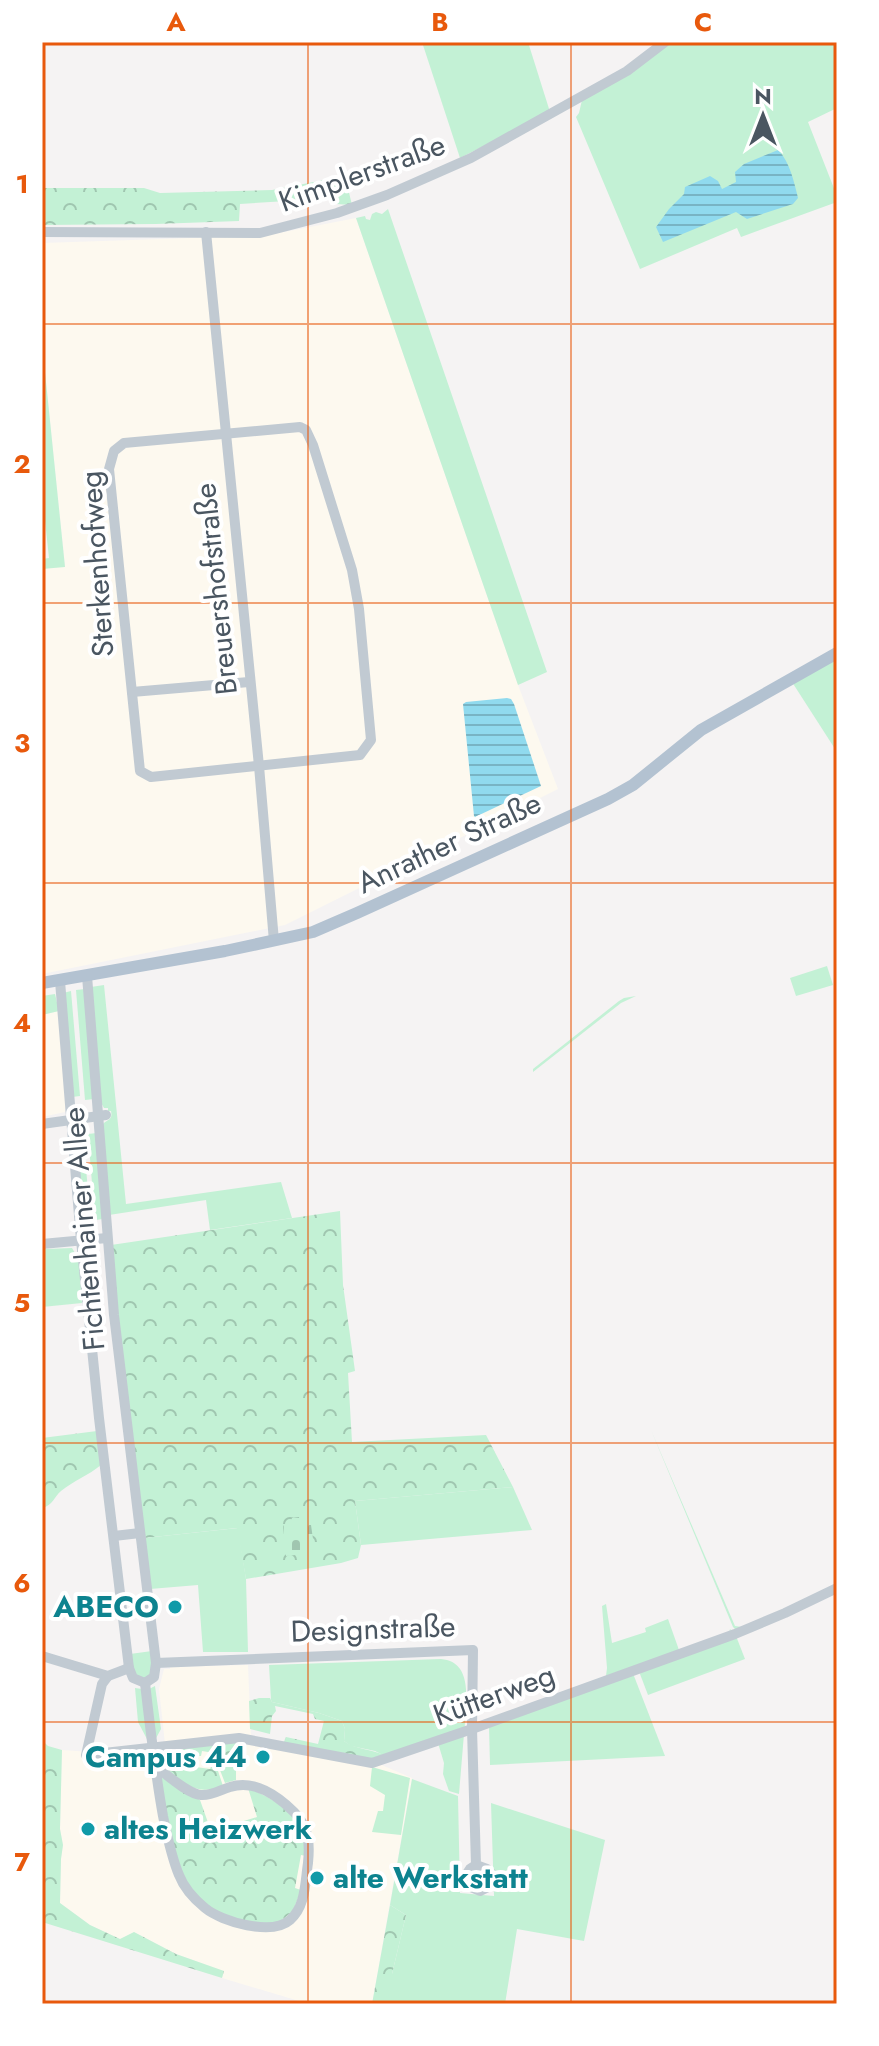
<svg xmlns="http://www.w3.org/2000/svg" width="879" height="2046" font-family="Jost,sans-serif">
<defs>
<pattern id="forest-crowns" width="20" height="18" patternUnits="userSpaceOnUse" patternTransform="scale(2)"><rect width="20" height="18" fill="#c3f1d5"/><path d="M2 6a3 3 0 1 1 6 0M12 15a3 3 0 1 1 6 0" fill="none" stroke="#a0c6b0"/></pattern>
<pattern id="cemetery-stones" width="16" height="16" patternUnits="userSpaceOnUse" patternTransform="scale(2)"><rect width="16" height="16" fill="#c3f1d5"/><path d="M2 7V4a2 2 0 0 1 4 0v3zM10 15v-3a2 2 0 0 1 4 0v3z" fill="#a0c6b0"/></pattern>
<pattern id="water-rules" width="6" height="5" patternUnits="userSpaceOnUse" patternTransform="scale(2)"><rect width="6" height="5" fill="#90daee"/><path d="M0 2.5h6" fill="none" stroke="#78b4c4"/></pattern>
</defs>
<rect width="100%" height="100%" fill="#f5f3f3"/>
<!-- commercial -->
<g fill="#fdf9ef">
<polygon points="356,218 518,685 558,789 285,925 42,974 42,569 65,566 42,343 42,243 222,237 274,234"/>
<polygon points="59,1011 66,1100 65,1112 42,1117 42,1015"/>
<polygon points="248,1665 251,1737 165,1744 159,1689 164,1669 170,1669 170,1667"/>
<polygon points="275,1743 370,1760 412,1778 372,2004 309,2004 222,1978 223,1971 176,1954 134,1932 120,1939 90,1925 60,1903 61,1859 63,1845 60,1829 62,1750 91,1752 159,1745"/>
</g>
<!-- green -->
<g fill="#c3f1d5">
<polygon points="422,42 528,42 550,112 460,158"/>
<polygon points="668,42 837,42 837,108 808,122 837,196 837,202 741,237 737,228 640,269 576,117 579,113 582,100"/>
<polygon points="388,209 547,672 518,685 356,218 365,216 366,219 370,220 372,214 376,212 382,214"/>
<polygon points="42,343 65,567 42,569 42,559 49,558 42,493"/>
<polygon points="837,656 837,752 792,682"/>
<polygon points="827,966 833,985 796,996 790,978"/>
<path d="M104 985 126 1204 281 1182 292 1218 210 1230 206 1200 109 1215 103 1124C108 1119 113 1120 111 1111H108V1108H104L99 1099 91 987Z"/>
<polygon points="85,989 94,1099 85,1100 76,990"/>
<polygon points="71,991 80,1096 72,1097 63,993"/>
<polygon points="55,994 59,1011 42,1015 42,996"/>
<polygon points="636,996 621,1003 533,1072 533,1069 619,1001 624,998"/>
<polygon points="97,1133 103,1219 95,1220 88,1134"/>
<polygon points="84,1144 90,1215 81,1216 76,1145"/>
<polygon points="42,1247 45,1247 46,1249 72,1248 79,1260 82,1303 42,1307"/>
<polygon points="651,1430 735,1626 742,1627 736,1630 733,1627"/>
<polygon points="513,1487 532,1530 361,1545 355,1501"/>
<polygon points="238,1528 246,1579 248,1652 203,1652 198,1585 150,1589 144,1538"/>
<polygon points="606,1604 612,1643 646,1632 645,1628 668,1619 679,1650 729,1633 730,1629 731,1630 726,1636 490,1720 490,1718 606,1676 607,1668 602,1606"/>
<polygon points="736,1636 745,1659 648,1695 640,1674 641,1671"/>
<polygon points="152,1651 153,1672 147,1679 135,1675 130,1654"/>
<path d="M441 1659C475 1662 465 1704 465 1729L387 1757 375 1751 351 1746 344 1741 345 1729 342 1721 319 1713 272 1702 271 1700 269 1665Z"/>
<polygon points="630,1674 634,1676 665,1756 490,1765 489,1726"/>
<polygon points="155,1686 161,1729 155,1740 149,1689"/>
<polygon points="135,1688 142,1689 148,1741 138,1722"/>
<polygon points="464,1734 459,1794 449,1791 443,1774 444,1763 438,1743"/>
<polygon points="372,1767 410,1778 401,1835 372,1832 378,1811 383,1811 385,1795 370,1786"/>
<polygon points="412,1779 458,1796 460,1893 494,1896 491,1803 605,1840 584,1941 517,1929 505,2004 392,2004 392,1974 406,1915 390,1905"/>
</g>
<!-- forest -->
<g fill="url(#forest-crowns)">
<polygon points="345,176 352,205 336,204 335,192 287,201 240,204 239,221 156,224 42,225 42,188 144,188 160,193 272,190"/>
<polygon points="340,1211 343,1285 355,1371 348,1373 352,1442 486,1435 513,1487 355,1501 361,1545 358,1558 341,1563 246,1579 237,1528 144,1538 119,1331 111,1245"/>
<path d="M97 1431 101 1465C89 1475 73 1481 61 1491 54 1497 53 1505 42 1508V1438Z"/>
<path d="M259 1698H270L272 1702 319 1713 342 1721 345 1729 344 1741C356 1750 373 1749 386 1756L372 1761 283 1744 286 1737 318 1744 324 1721 315 1719 313 1714 275 1706 276 1711 272 1716 270 1734 250 1729 249 1701Z"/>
<polygon points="42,1740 48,1746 62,1750 60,1829 63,1845 61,1859 60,1903 90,1925 120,1939 134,1932 176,1954 224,1971 222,1978 42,1922"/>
<polygon points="239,1741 236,1760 236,1780 225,1783 218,1765 220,1754 202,1751 201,1756 196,1756 195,1751 188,1751 189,1756 184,1757 183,1752 161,1754 161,1759 159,1759 158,1749"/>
<path d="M186 1762 187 1767H193L194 1762H196V1767L210 1769 212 1764 216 1765 223 1786C194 1796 187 1784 164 1768V1765H168L169 1770 181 1768V1764Z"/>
<path d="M160 1776 200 1800 211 1831 257 1817 248 1788C267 1795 302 1815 306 1837 307 1843 306 1850 306 1856L301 1855 295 1888 301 1890 293 1911 277 1924C266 1923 255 1923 245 1921 227 1918 202 1906 191 1891 171 1862 165 1810 160 1776Z"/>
<polygon points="390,1905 406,1915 392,1974 392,2004 372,2004"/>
</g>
<!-- cemetery -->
<polygon fill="url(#cemetery-stones)" points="299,1517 300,1525 311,1525 315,1553 286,1556 283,1525 290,1524 292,1518"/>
<!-- water -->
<g fill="url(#water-rules)">
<path d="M778 150C790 162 794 182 798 198L793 204 747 219 736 212 663 242 656 227 669 209 684 194 685 187 710 176 718 181 722 189 736 182 735 172 744 164Z"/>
<polygon points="507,698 511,699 514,704 541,786 475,817 474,816 463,704 466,702"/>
</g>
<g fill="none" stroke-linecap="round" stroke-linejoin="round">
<!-- minor -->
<g stroke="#c1cad2" stroke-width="10">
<polyline points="42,232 260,233 337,213 387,195 471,158 627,71 665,42"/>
<polyline points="206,232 259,766 274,941"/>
<polygon points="300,427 306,430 313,445 352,570 359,609 371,740 360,755 151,777 140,771 109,469 114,451 124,443"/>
<polyline points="132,692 249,682"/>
<polyline points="87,976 114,1315 156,1663 154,1677 145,1683"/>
<polyline points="60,981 81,1240 99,1418 129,1668 133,1678 145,1683"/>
<polyline points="42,1124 106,1115"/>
<polyline points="42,1244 107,1238"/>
<polyline points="114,1536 140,1533"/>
<polyline points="42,1656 108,1676 129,1668"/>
<polyline points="156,1663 473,1650 472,1729 476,1865 470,1869 466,1875 468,1886 480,1891 490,1886 491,1873 487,1869 476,1865"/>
<polyline points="108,1676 102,1684 86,1755 239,1738 372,1763 472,1729 735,1634 785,1613 837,1588"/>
<path d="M145 1683C150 1727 155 1772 163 1816 167 1835 171 1856 179 1875 184 1888 194 1899 205 1908 222 1922 272 1936 290 1920 306 1906 305 1882 308 1863 310 1843 309 1827 294 1812 278 1796 254 1779 230 1787 220 1790 211 1796 201 1795 188 1794 166 1774 155 1766"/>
</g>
<!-- major -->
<polyline stroke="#b3c2d1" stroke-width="12" points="42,983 225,951 313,932 357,913 608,799 633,785 701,730 837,653"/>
</g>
<!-- grid -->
<path fill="none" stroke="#e8590c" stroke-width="2" stroke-opacity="0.55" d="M308 42V2004M571 42V2004M42 324H837M42 603H837M42 883H837M42 1163H837M42 1443H837M42 1722H837"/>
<!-- markers -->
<g fill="#0f9aa8" stroke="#fff" stroke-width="3">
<circle cx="175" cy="1607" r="8"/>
<circle cx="263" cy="1757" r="8"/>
<circle cx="88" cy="1829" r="8"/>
<circle cx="317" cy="1878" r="8"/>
</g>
<g text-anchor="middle" stroke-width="8" stroke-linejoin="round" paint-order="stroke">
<!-- street labels -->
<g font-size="30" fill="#4a5661" stroke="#fff">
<text transform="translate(362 173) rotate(-20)" y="10">Kimplerstraße</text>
<text transform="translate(97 564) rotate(-94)" y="10">Sterkenhofweg</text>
<text transform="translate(216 589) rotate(-96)" y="10">Breuershofstraße</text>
<text transform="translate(449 843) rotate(-25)" y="10">Anrather Straße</text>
<text transform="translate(84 1229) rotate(-95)" y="10">Fichtenhainer Allee</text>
<text transform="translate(373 1629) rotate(-2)" y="10">Designstraße</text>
<text transform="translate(494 1695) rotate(-20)" y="10">Kütterweg</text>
</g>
<!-- culture labels -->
<g font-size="30" font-weight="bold" fill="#0d838f" stroke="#fff" text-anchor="end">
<text x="159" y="1617">ABECO</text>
<text x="247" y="1767">Campus 44</text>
<text x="104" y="1839" text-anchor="start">altes Heizwerk</text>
<text x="333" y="1888" text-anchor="start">alte Werkstatt</text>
</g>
</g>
<!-- border -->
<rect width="879" height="2046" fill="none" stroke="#ffffff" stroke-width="88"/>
<!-- north arrow -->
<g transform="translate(763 116)" stroke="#ffffff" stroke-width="6" paint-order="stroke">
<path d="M0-6L14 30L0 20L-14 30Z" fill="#4a5661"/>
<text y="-12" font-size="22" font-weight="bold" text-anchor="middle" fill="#4a5661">N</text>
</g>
<rect x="44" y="44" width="791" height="1958" fill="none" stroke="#e8590c" stroke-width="3"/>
<g font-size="26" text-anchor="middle" font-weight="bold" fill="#e8590c">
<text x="176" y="31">A</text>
<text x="440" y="31">B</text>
<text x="703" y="31">C</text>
<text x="22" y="193">1</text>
<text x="22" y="473">2</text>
<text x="22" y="752">3</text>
<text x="22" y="1032">4</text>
<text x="22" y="1312">5</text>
<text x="22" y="1592">6</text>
<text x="22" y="1871">7</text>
</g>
</svg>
